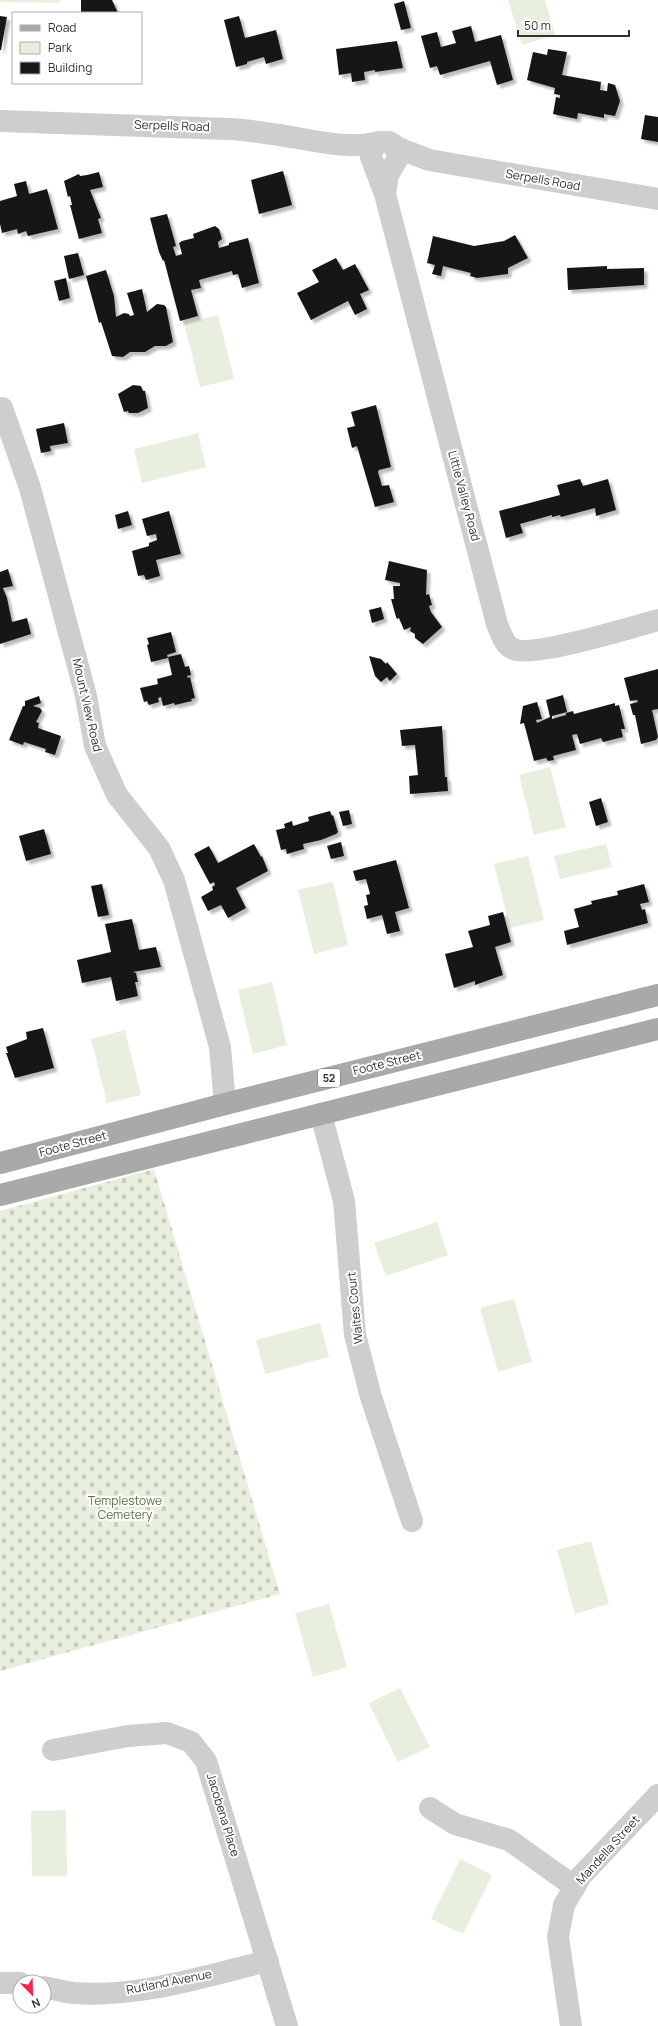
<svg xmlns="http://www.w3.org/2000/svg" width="658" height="2026" font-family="Manrope,sans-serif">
<defs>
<pattern id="cemetery-stones" width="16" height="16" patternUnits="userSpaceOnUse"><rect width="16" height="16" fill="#e8efde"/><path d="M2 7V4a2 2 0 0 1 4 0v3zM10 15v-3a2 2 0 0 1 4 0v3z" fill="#c7cdbf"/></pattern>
<filter id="shadow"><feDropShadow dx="3.5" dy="3.5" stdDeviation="1" flood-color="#0004"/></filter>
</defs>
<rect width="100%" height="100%" fill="#fff"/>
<!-- cemetery -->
<polygon fill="url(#cemetery-stones)" points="154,1169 280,1594 0,1671 0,1211"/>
<!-- park -->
<g fill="#e8efde">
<polygon points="0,0 60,0 60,3 0,2"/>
<polygon points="508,0 545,0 555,35 522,45"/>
<polygon points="218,315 234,379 200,387 184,323"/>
<polygon points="198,433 206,467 142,483 134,449"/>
<polygon points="550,767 566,827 534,835 519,775"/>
<polygon points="606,844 612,867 560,879 554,856"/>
<polygon points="528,856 544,920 510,928 494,864"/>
<polygon points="333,882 348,945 314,954 298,890"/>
<polygon points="272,982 287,1045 253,1054 238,990"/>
<polygon points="125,1030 141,1095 107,1103 91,1039"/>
<polygon points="437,1222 448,1255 386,1276 374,1243"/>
<polygon points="514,1299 532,1362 498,1372 480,1308"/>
<polygon points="320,1323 329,1357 265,1374 256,1340"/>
<polygon points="591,1541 609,1604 575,1614 557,1550"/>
<polygon points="329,1604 347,1667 313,1677 295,1613"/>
<polygon points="400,1688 430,1747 398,1762 369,1703"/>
<polygon points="66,1810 67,1876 32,1876 31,1811"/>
<polygon points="460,1859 492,1875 463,1934 431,1919"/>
</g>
<!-- building -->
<g fill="#181818" filter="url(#shadow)">
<polygon points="81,0 112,0 118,13 81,13"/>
<polygon points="404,1 411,28 401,30 394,4"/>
<polygon points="0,16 7,17 1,50 0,50"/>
<polygon points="239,16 245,38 276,30 283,59 266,64 264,57 247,62 247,64 236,67 224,20"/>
<polygon points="471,26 475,42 501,35 513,80 497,85 490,61 440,75 437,66 430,68 421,36 437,32 441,47 456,43 452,31"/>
<polygon points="397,41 403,68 375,72 375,70 364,72 365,80 352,82 351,73 339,75 336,49"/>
<polygon points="548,49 567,52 562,75 601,82 600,90 607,91 608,83 615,85 620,101 615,116 604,114 604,118 578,113 577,119 553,114 556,97 560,98 560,95 554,94 555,88 527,80 533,52 547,55"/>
<polygon points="645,115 658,117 658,142 641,139"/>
<polygon points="283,171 292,205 259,214 251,180"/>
<polygon points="99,172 103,187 90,190 101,218 98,219 102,233 79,239 70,205 72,205 70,196 68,197 64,181 79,174 80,176 87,175"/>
<polygon points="26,181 29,194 47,189 58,229 28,236 26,231 18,234 17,229 2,233 0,224 0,201 17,196 14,184"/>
<polygon points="167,214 176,246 173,247 176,256 182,254 179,243 182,241 194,238 193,234 215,226 219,229 222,239 218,242 219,248 229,245 229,243 248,238 259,283 242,288 238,274 233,275 232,271 199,280 201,288 191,290 198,316 180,321 164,260 163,261 159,252 150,218"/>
<polygon points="515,235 528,258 508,268 508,274 477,278 470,276 471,273 443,266 441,276 432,274 435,265 427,263 433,236 474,246 504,241"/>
<polygon points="78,253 84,275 69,279 64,256"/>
<polygon points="336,258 343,270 355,264 369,290 360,294 367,309 355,315 348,301 311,320 297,293 319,282 312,270"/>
<polygon points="607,266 607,269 644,268 644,285 568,290 567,268"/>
<polygon points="106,270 114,296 116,317 124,313 129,314 130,316 134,315 127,293 142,289 147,312 157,304 164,305 166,307 173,342 166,346 155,346 145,352 130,352 123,357 112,356 101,322 99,323 86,276"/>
<polygon points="66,278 70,298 59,301 54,281"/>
<polygon points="133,385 141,386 143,391 145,391 148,408 138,413 129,413 128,411 124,412 118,394"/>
<polygon points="376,405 391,467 379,470 378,472 382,486 389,485 394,502 375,507 357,446 352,448 347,428 355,426 351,412"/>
<polygon points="64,423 68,443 50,446 51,451 41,453 36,429"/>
<polygon points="580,479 583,486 608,479 616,510 596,516 595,508 561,517 560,515 552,517 552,515 520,524 523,533 506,538 499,511 560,495 557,485"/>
<polygon points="128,511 132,525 118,529 115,515"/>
<polygon points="169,511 181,554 156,560 160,576 146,580 144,575 138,576 132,551 149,546 149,543 157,540 156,534 147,536 142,519"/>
<polygon points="389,561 427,570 426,595 429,594 432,605 429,606 431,612 442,627 423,644 415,638 415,634 410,631 411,627 404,630 399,618 397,619 396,617 391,599 394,599 393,586 400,586 400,583 385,580"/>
<polygon points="8,569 13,586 3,588 7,598 12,622 27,618 31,634 0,644 0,572"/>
<polygon points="381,607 384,619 372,623 369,610"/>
<polygon points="171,632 176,652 167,655 168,658 151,662 147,645 149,644 147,638"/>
<polygon points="181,654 185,667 189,666 191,675 187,676 188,678 190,677 195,698 191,699 192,701 175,705 174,703 163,706 161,697 158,698 159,702 149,705 147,701 144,702 140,688 158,684 157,679 172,675 168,657"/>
<polygon points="369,656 381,659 386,664 387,662 397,674 390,681 387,677 381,682 375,676"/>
<polygon points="658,669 658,709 652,710 658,737 656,740 641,744 635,715 633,715 630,704 638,702 637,700 630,701 624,678"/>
<polygon points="563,695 567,712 552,716 552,719 566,715 566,713 573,711 574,714 615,703 615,706 619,705 625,729 621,729 623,737 603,742 601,738 580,744 577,734 572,735 576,750 553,756 554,760 548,761 546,758 534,761 524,723 520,724 523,706 537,702 542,719 536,720 537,723 550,717 546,700"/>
<polygon points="39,696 41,703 33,706 40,708 42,711 36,722 39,723 38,728 61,736 55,755 45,752 46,749 24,742 23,745 9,740 23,706 25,706 25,701"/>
<polygon points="442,726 445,777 447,777 448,791 410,794 409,776 418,775 415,745 402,746 400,730"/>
<polygon points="601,798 608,822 596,826 589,802"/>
<polygon points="349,810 352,824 343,826 339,812"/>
<polygon points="330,811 332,816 333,815 338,832 336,834 321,840 303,844 304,849 287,854 286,849 281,850 276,830 285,828 284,824 292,821 293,826 309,821 308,817"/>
<polygon points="44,829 51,854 26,861 19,836"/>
<polygon points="341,842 344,856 331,859 327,846"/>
<polygon points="254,844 261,857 262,856 268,871 236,888 246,908 228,918 221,905 208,911 201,897 213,890 212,887 215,885 214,882 210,884 194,854 209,846 218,863"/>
<polygon points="396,860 409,908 395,912 400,931 387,934 382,915 367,919 364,906 368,905 366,895 370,894 366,879 356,881 353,871"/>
<polygon points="102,884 109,915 98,917 91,886"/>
<polygon points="644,884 649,902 640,904 642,910 645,909 648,923 567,945 564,931 579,927 574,909 592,904 591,901 618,895 617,891"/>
<polygon points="503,912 511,942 495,947 503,975 475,985 475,981 454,988 445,954 473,947 468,931 490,925 488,916"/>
<polygon points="132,919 139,950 156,947 161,967 133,972 136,973 138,982 135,982 138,996 116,1001 111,977 82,983 77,960 111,952 105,924"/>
<polygon points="43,1028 54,1068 15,1078 6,1053 8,1053 6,1047 27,1039 26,1032"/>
</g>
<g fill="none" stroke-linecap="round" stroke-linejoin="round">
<!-- minor -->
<g stroke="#cecece" stroke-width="22">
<path d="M0 121 229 129C252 130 274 134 297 138 325 143 352 149 380 142"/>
<polyline points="396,147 429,160 658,199"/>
<path d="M385 194 388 175 399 156 393 144 389 142H380L373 148 371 152V157L385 194 497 624C501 633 504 645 513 649 532 658 633 627 658 620"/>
<polyline points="2,408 30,488 86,696 95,746 117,795 159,848 174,880 220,1047 225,1104"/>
<polyline points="321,1114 344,1201 355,1335 371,1397 412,1521"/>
<polyline points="53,1750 128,1736 167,1733 191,1742 206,1761 287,2026"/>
<polyline points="430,1808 455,1824 509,1840 575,1887"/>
<polyline points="0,1983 20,1983"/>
<path d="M44 1987C54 1989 64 1992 74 1993 139 1998 205 1976 268 1961"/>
<polyline points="571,2026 558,1937 564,1905 581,1876 658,1795"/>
</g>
<!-- major -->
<g stroke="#a9a9a9" stroke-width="22">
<polyline points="0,1163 225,1104 658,995"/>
<polyline points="0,1195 658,1029"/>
</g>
</g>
<g text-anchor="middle" stroke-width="4" stroke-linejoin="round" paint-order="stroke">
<!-- shield labels -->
<rect fill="#fff" stroke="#6f6f6f" stroke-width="1" x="318" y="1069" width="22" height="18" rx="3"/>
<g font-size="11" font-weight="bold" fill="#313131">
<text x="329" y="1082">52</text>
</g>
<!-- street labels -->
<g font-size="12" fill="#313131" stroke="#fff">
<text transform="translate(172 126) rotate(2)" y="4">Serpells Road</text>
<text transform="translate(543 180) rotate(10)" y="4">Serpells Road</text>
<text transform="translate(464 496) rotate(75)" y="4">Little Valley Road</text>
<text transform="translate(87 705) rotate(77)" y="4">Mount View Road</text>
<text transform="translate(387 1063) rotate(-14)" y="4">Foote Street</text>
<text transform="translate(73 1144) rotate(-15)" y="4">Foote Street</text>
<text transform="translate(355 1308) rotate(-96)" y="4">Waites Court</text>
<text transform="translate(223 1815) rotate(73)" y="4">Jacobena Place</text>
<text transform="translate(608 1850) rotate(-48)" y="4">Mandella Street</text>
<text transform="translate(169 1982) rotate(-11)" y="4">Rutland Avenue</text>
</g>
<!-- park labels -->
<g font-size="12" fill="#587239" stroke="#fff">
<text x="125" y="1505">Templestowe<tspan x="125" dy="14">Cemetery</tspan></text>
</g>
</g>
<!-- legend -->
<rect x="12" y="12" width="130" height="72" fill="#ffffff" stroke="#adadad"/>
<rect x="20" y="25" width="20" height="6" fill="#a9a9a9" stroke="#adadad"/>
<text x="48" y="32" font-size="12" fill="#313131">Road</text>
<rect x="20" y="42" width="20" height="12" fill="#e8efde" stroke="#adadad"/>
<text x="48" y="52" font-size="12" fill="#313131">Park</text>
<rect x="20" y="62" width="20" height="12" fill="#181818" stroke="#adadad"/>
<text x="48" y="72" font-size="12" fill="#313131">Building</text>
<!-- north arrow -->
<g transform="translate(32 1994) rotate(157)"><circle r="19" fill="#ffffff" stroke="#adadad"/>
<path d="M0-3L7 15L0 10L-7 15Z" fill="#f62446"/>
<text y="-6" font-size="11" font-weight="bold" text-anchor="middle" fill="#313131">N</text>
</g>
<!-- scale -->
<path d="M518 30v6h111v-6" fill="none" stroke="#313131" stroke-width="2"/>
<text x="524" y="30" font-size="12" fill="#313131" stroke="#ffffff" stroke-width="3" paint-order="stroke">50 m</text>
</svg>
